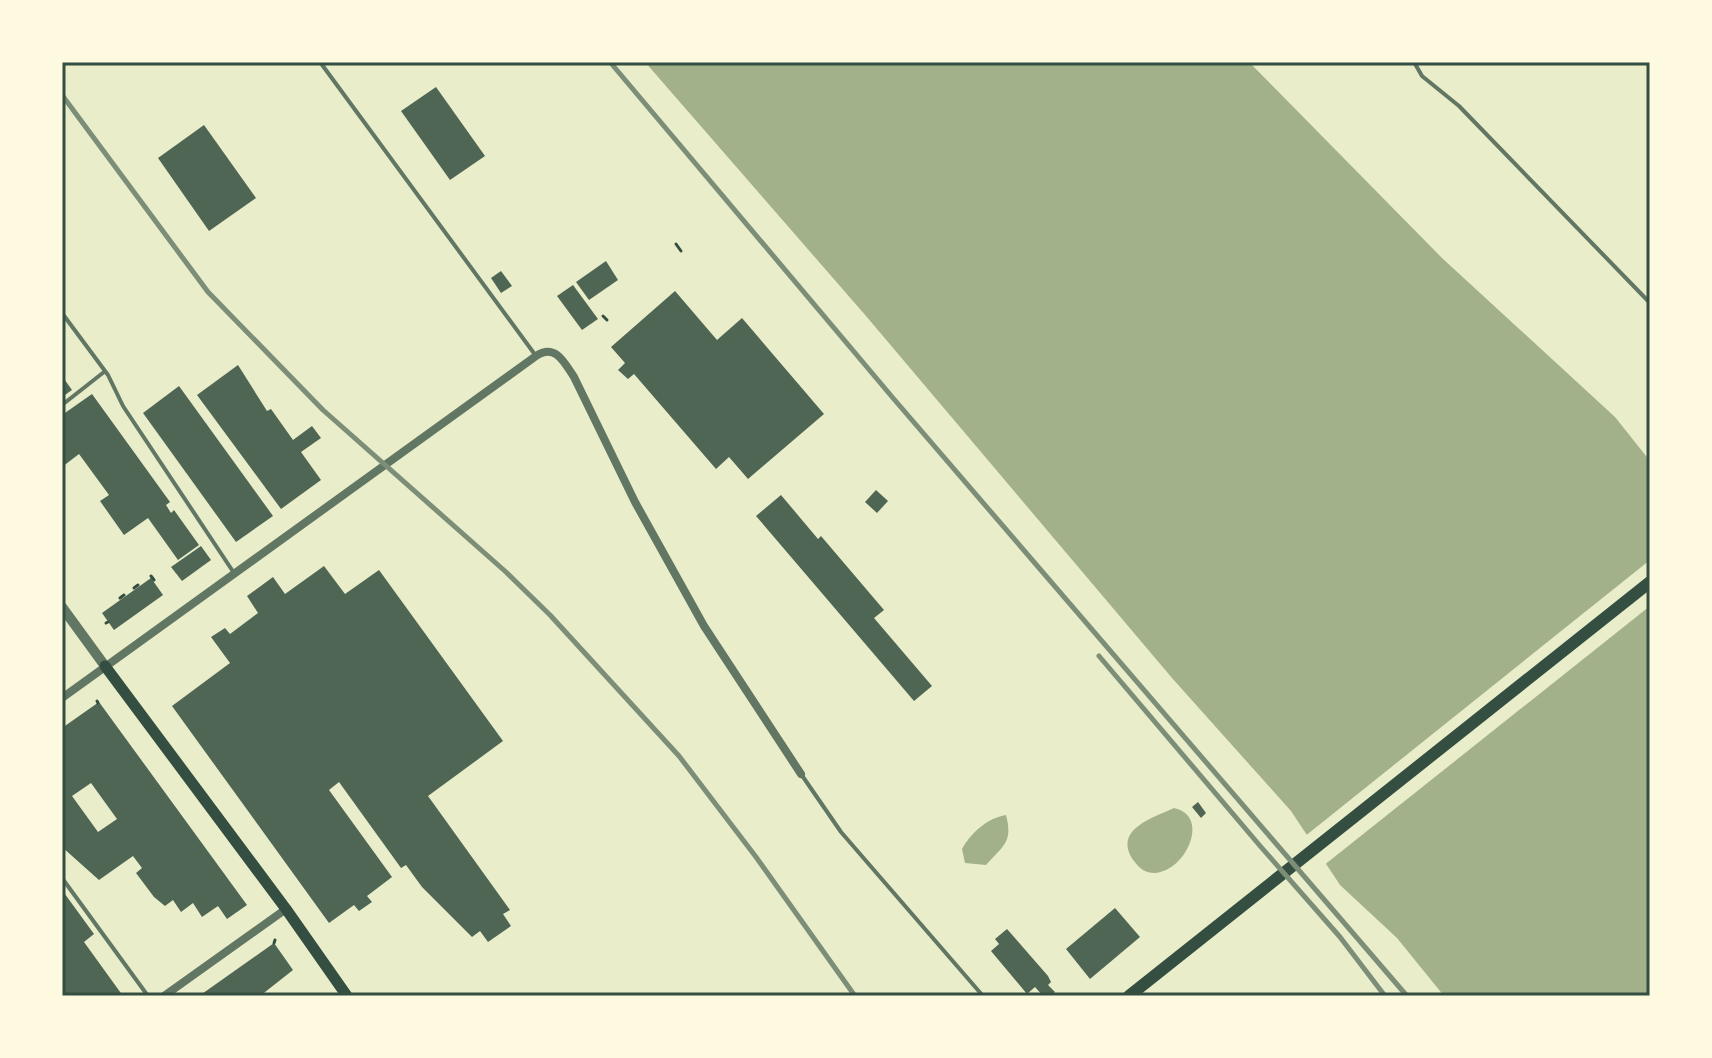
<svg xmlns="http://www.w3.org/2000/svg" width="1712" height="1058" font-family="'PT Serif',serif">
<rect width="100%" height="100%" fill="#e9edc9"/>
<!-- water -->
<g fill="#a3b18a">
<polygon points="645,62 1249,62 1442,258 1615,417 1650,461 1650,996 1444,996 1397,938 1340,885 1291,811 1172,678 866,316"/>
<path d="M1174 808C1211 816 1186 871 1155 873 1145 873 1140 869 1134 861 1112 830 1152 818 1174 808Z"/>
<path d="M1006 815C1013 842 1004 845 986 865L965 863 962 849C971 833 987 818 1006 815Z"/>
</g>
<!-- pier -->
<polygon fill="#e9edc9" points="1650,560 1650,606 1323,866 1304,837"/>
<!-- building -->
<g fill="#4f6655" fill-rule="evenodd">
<polygon points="436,87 485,156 450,180 401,111"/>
<polygon points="204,125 256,198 209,231 158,158"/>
<polygon points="606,261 618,280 589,300 576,282"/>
<polygon points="501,271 512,286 501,293 491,278"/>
<polygon points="573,285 598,319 582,330 557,296"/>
<polygon points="675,291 717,340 742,318 824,414 748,479 729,457 716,469 634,374 628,379 618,370 625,363 611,347"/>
<polygon points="238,365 267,411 271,409 293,440 312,426 321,438 301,452 321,480 281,509 197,395"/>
<polygon points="62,376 72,390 62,397"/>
<polygon points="179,386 273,516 236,542 143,413"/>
<polygon points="92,394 170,502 166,505 171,513 174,510 199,545 178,560 148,518 124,535 100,501 109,495 79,454 62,467 62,415"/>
<polygon points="876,490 888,501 877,513 865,502"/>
<polygon points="781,495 818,539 821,536 884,610 874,618 932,686 914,701 756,516"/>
<polygon points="201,546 211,560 182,581 171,567"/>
<polygon points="324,566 345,594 379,570 503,741 428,796 510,910 503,914 511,926 488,942 480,931 472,937 422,887 406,865 401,868 339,782 329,790 392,877 367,896 372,902 359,911 354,905 329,923 172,706 230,663 211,637 225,628 230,634 258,613 247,596 273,577 285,594"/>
<polygon points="151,578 163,595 114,630 102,613"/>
<path d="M99 702 247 905 227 919 218 906 202 917 193 903 181 912 173 900 165 906 154 897 136 873 142 868 133 856 99 880 62 847V728ZM91 783 117 819 98 832 72 796Z"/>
<polygon points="1198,802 1206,813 1201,818 1192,807"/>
<polygon points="62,890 94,934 84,942 123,996 62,996"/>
<polygon points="1115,908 1140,937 1090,979 1066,949"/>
<polygon points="1007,929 1048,976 1051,982 1048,985 1055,992 1051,996 1043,996 1035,987 1027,994 991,951 999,944 995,939"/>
<polygon points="274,943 293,970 260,996 199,996"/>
</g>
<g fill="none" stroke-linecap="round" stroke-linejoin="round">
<!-- path -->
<g stroke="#344e41" stroke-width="3">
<polyline points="676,244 681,251"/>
<polyline points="603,316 607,320"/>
<polyline points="151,576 154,580"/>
<polyline points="134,588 138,585"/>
<polyline points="120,598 124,595"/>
<polyline points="106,623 108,622"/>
<polyline points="97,701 98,703"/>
<polyline points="274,943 275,940"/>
</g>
<!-- service -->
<g stroke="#617663" stroke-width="4">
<polyline points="320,62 536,356"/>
<polyline points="1414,62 1422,76 1459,106 1650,303"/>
<polyline points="62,313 108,375 123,406 234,573"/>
<polyline points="62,405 104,372"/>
<polyline points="801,774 841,832 983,996"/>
<polyline points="62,878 148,996"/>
</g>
<!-- minor -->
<g stroke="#617663" stroke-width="8">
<path d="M62 698 536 356C555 343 564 362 574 377L635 502 704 626 801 774"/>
<polyline points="164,996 286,909"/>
</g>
<!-- tertiary -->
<polyline stroke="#617663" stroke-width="10" points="62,607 105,666"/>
<!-- secondary -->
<polyline stroke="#344e41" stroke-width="11" points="105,666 286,909 347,996"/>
<!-- primary -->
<polyline stroke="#344e41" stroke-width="12" points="1129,996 1650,582"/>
<!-- rail -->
<g stroke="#7c8e77" stroke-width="5">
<polyline points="610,62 893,398 1407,996"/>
<polyline points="62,95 208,292 323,410 506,572 550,615 679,756 756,857 855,996"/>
<polyline points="1099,656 1261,847 1340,937 1385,996"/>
</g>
</g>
<!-- border -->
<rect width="1712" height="1058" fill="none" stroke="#fefae0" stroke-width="128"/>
<rect x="64" y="64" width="1584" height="930" fill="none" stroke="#344e41" stroke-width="3"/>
</svg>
